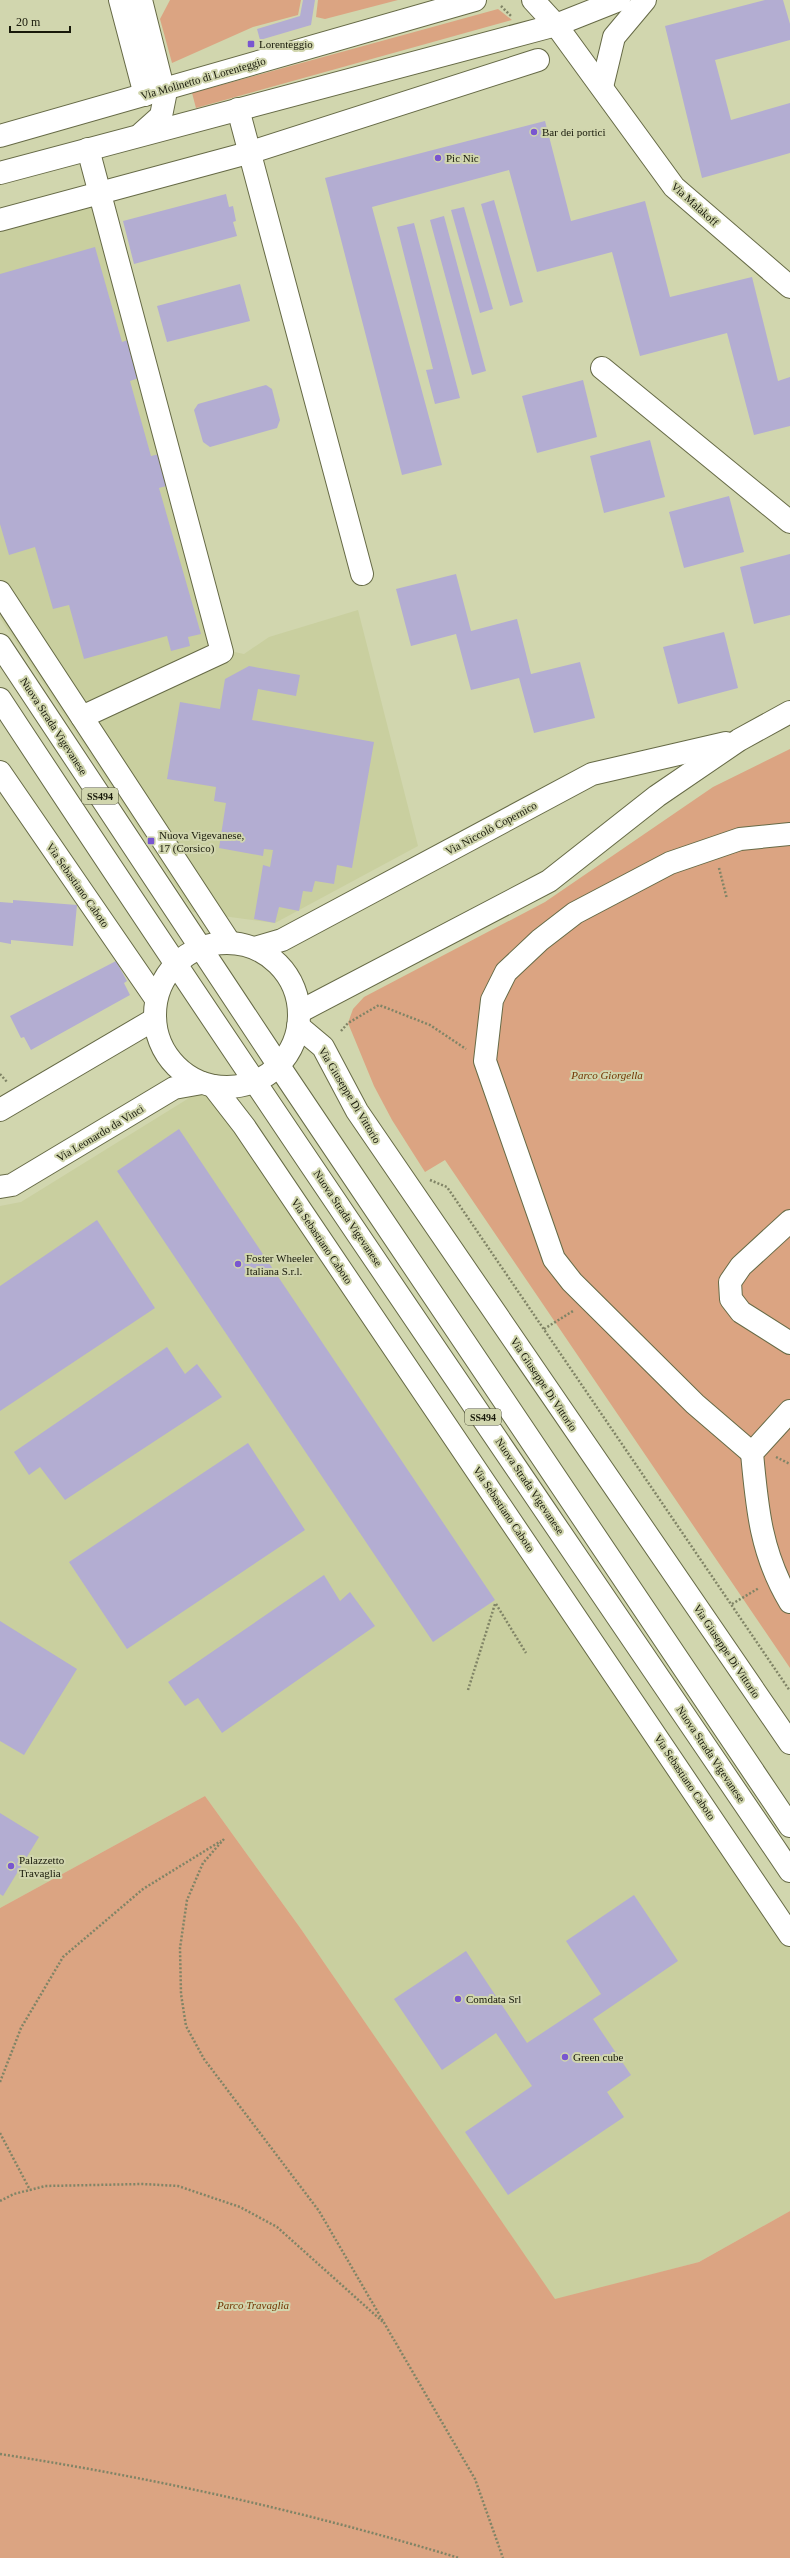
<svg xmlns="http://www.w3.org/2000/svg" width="790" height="2558" font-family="'Times New Roman',serif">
<rect width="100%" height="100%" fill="#d1d6ae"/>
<!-- built -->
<g fill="#c9cf9f">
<polygon points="111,199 230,651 244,654 269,637 358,610 418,846 275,923 193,912 0,618 0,228"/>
<polygon points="202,1090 230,1094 790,1921 790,2211 699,2262 555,2300 301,1929 205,1796 0,1908 0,1206 21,1202"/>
</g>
<!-- green -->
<g fill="#dba482">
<polygon points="170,0 301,0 298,15 253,27 172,63 160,19"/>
<polygon points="318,0 398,0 325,19 316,17"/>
<polygon points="498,9 512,20 196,108 192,93"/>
<polygon points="790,749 790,1668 445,1160 425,1172 392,1120 374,1086 348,1023 353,1009 364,997 545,902 713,787"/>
<polygon points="205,1796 301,1929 555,2299 699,2262 790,2211 790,2558 0,2558 0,1908"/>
</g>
<!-- building -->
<g fill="#b3add2">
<polygon points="303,0 315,0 311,25 260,40 257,29 300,16"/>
<polygon points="765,0 783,0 790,24 790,40 715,60 731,120 790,103 790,153 702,178 665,26"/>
<polygon points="545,121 571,221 645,201 670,297 752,277 778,381 790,377 790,426 754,435 727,333 640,356 612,252 537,272 509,170 372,207 442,465 402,475 325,178"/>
<polygon points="226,194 229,207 233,206 236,221 233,222 237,236 134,264 123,221"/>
<polygon points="494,200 523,302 510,306 481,204"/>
<polygon points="464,207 493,309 480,313 451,210"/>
<polygon points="444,216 486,371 472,375 430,220"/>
<polygon points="414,223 460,398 435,404 426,370 433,369 397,227"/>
<polygon points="95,247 122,342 134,338 145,376 130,381 151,456 168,452 177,483 159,488 201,634 188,637 190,646 171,651 167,636 84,659 69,605 53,609 35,547 9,555 0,524 0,274"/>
<polygon points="240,284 250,321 167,342 157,306"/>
<polygon points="583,380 597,437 537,453 522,396"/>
<polygon points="266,385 272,389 280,420 277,428 210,447 203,442 194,410 198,404"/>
<polygon points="650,440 665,497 604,513 590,456"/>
<polygon points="729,496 744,552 684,568 669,512"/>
<polygon points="790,554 790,615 754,624 740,567"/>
<polygon points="456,574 471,631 517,619 531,674 580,662 595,718 534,733 519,678 471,690 456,634 411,646 396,589"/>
<polygon points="724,632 738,688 678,704 663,647"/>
<polygon points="249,666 300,675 296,696 258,689 252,720 374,742 352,868 337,865 334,884 315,881 312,892 303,891 299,911 279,907 275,923 254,919 263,865 270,867 273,850 264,849 263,856 219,848 226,803 214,801 216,787 167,779 180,702 220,709 225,679"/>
<polygon points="13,900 77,905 73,946 11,940 11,944 0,942 0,902 13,903"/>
<polygon points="116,961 127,981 124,983 130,995 31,1050 24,1037 21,1038 10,1016"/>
<polygon points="179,1129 495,1600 433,1642 117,1171"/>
<polygon points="97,1220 155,1308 0,1411 0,1286"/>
<polygon points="167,1347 185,1374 197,1364 222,1397 65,1500 40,1467 29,1475 14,1452"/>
<polygon points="248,1443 305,1530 127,1649 69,1562"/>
<polygon points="324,1575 340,1601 350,1592 375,1626 222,1733 198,1698 185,1706 168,1682"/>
<polygon points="0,1621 77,1669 24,1755 0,1741"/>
<polygon points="0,1813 39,1837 3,1896 0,1894"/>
<polygon points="634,1895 678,1961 593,2019 631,2075 607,2092 624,2117 508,2195 465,2132 532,2086 496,2033 442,2070 394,1999 466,1951 527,2043 601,1994 566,1941"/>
</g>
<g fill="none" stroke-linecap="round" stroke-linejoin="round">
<!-- minor casing -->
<g stroke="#666a46" stroke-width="24">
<g id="minor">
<polyline points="120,0 145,95"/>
<polyline points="141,0 165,96 161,116 142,133"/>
<polyline points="533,0 556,25 674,187 790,287"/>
<polyline points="602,87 614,37 645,0"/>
<polyline points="238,109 362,574"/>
<polyline points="0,136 475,0"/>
<polyline points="0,173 556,25 619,0"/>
<polyline points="0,220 248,153 538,60"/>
<polyline points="602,368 790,522"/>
<polyline points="0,592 230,943"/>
<polyline points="82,717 222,652 88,149"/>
<polyline points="0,772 156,999"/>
<polyline points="255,948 282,940 592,774 726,743"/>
<polyline points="299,1012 549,881 657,796 739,740 790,712"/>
<polyline points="298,1026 323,1047 357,1111 790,1743"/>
<polyline points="213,1086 244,1126 790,1935"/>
<polyline points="0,1110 155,1019"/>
<polyline points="0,1187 12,1185 174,1088 202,1083"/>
<polyline points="790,1221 741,1266 730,1282 731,1299 741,1312 790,1343"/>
<path d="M790 1411 752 1453C757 1508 761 1554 790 1602"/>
<polyline points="752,1453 695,1404 572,1282 554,1259 485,1061 492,1000 506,972 540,940 575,913 670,863 740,839 790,834"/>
</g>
</g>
<!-- major casing -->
<g stroke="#666a46" stroke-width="24">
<g id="major">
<polyline points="0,645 279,1066 790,1826"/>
<path d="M0 699C259 1093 526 1481 790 1871"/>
<circle cx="227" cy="1015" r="72"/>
</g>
</g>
<!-- path -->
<g stroke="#808466" stroke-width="2.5" stroke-dasharray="2 2" stroke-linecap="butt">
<polyline points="501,6 511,16"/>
<polyline points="719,868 727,899"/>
<polyline points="341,1031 348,1023 379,1005 430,1025 466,1049"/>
<polyline points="0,1074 7,1082"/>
<polyline points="430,1180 447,1187 790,1691"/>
<polyline points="544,1329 573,1311"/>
<polyline points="776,1457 790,1464"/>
<polyline points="496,1604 526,1653"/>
<polyline points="732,1604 759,1588"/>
<polyline points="468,1690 495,1604"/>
<polyline points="224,1839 203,1863 187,1900 180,1948 181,1994 186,2026 204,2059 319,2211 475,2479 503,2558"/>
<polyline points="0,2082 21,2028 63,1957 143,1889 221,1841"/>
<polyline points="0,2133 30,2190"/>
<polyline points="0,2201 14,2194 45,2186 143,2184 178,2186 240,2207 277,2227 383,2322"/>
<path d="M0 2454C155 2478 308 2512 459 2558"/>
</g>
<!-- minor -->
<use href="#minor" stroke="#fff" stroke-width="22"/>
<!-- major -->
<use href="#major" stroke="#fff" stroke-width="22"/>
</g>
<!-- markers -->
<g fill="#7956d0" stroke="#d1d6ae" stroke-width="1.5">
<rect x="247" y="40" width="8" height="8" rx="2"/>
<circle cx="534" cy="132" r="4"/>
<circle cx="438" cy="158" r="4"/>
<rect x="147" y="837" width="8" height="8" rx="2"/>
<circle cx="238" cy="1264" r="4"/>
<circle cx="11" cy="1866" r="4"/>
<circle cx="458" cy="1999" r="4"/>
<circle cx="565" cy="2057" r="4"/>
</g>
<g text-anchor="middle" stroke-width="4" stroke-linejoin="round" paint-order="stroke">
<!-- shield labels -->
<g fill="#d1d6ae" stroke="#50523b" stroke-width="1">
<rect x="82" y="788" width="36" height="16" rx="3"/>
<rect x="465" y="1409" width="36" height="16" rx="3"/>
</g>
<g font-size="10" font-weight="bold" fill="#18190a">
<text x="100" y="800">SS494</text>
<text x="483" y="1421">SS494</text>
</g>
<!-- poi labels -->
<g font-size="11" fill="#18190a" stroke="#d1d6ae" text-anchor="start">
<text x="259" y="48">Lorenteggio</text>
<text x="542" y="136">Bar dei portici</text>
<text x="446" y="162">Pic Nic</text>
<text x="159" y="839">Nuova Vigevanese,<tspan x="159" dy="13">17 (Corsico)</tspan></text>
<text x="246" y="1262">Foster Wheeler<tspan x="246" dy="13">Italiana S.r.l.</tspan></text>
<text x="19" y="1864">Palazzetto<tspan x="19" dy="13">Travaglia</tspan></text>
<text x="466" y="2003">Comdata Srl</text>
<text x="573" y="2061">Green cube</text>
</g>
<!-- street labels -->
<g font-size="11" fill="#18190a" stroke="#d1d6ae">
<text transform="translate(203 78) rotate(-16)" y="4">Via Molinetto di Lorenteggio</text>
<text transform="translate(695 204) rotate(42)" y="4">Via Malakoff</text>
<text transform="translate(54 726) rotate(57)" y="4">Nuova Strada Vigevanese</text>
<text transform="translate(491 828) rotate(-28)" y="4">Via Niccolò Copernico</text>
<text transform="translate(78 885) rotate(55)" y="4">Via Sebastiano Caboto</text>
<text transform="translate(350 1095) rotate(59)" y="4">Via Giuseppe Di Vittorio</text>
<text transform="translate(100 1133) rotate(-31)" y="4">Via Leonardo da Vinci</text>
<text transform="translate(348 1218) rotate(56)" y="4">Nuova Strada Vigevanese</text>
<text transform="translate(322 1241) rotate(56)" y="4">Via Sebastiano Caboto</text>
<text transform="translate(544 1384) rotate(56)" y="4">Via Giuseppe Di Vittorio</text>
<text transform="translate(530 1486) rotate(56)" y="4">Nuova Strada Vigevanese</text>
<text transform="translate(504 1509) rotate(56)" y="4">Via Sebastiano Caboto</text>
<text transform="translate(727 1651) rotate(56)" y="4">Via Giuseppe Di Vittorio</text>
<text transform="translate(711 1754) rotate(56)" y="4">Nuova Strada Vigevanese</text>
<text transform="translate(685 1777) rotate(56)" y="4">Via Sebastiano Caboto</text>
</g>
<!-- park labels -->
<g font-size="11" font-style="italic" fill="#713400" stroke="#d1d6ae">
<text x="607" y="1079">Parco Giorgella</text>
<text x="253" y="2309">Parco Travaglia</text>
</g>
</g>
<!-- scale -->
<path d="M10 26v6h60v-6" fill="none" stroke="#18190a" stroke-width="2"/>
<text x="16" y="26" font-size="12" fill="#18190a" stroke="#d1d6ae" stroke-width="3" paint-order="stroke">20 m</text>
</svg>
